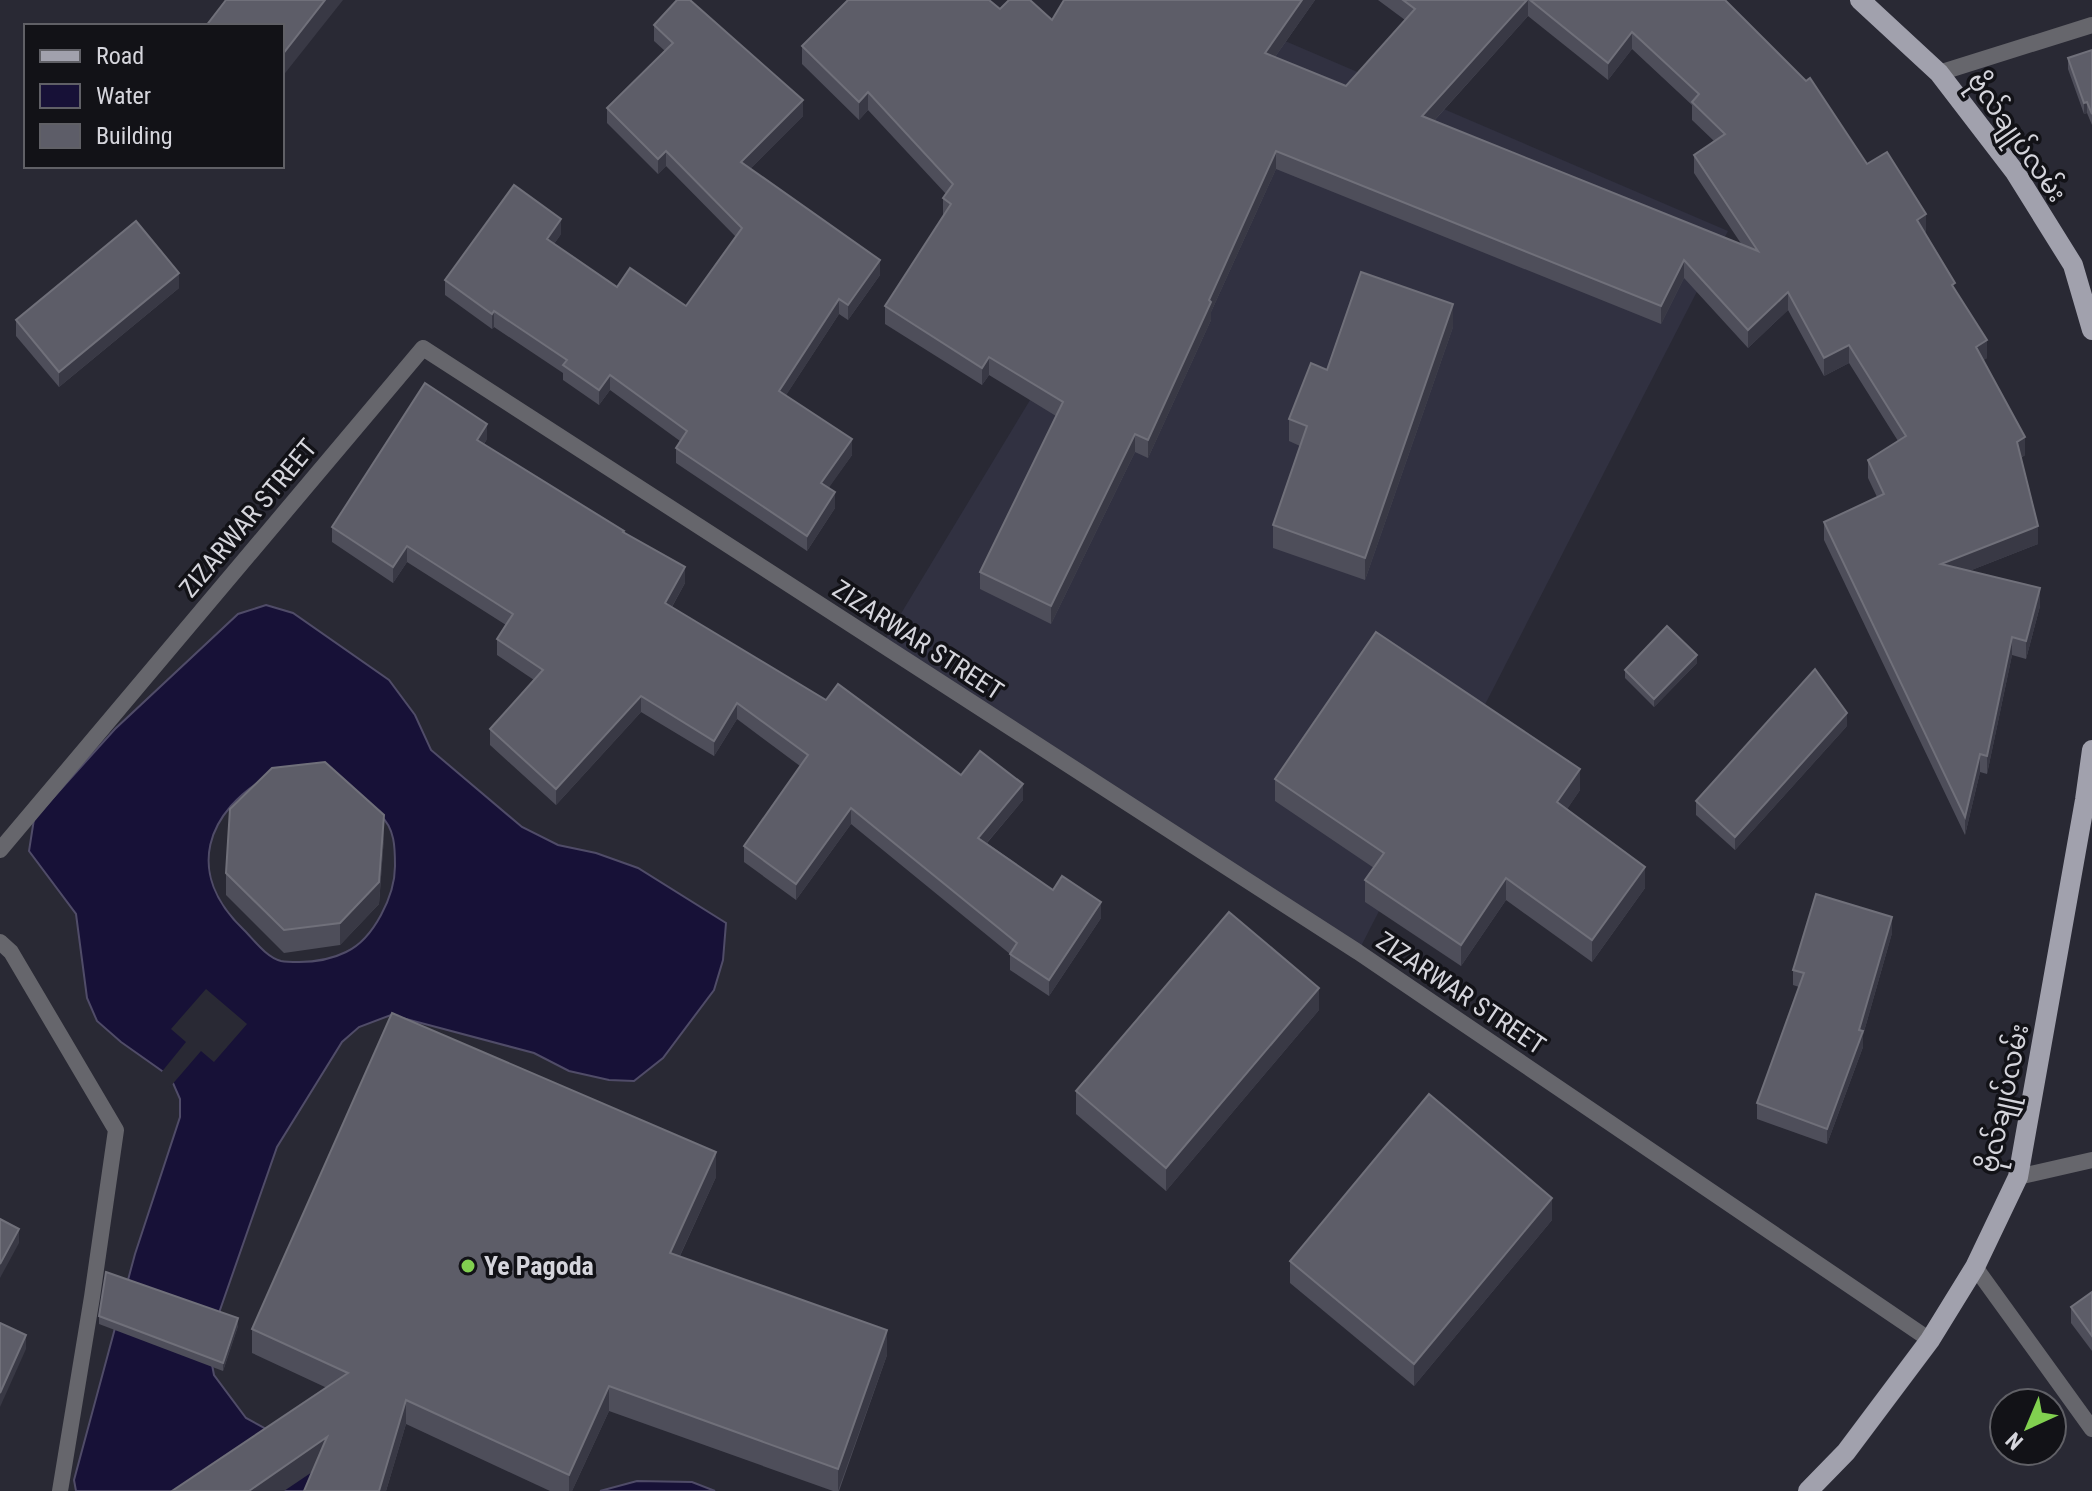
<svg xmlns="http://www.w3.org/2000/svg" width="2092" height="1491" font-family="'Roboto Condensed','Noto Sans Myanmar',sans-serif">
<rect width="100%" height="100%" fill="#292934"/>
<!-- built -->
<polygon fill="#313141" points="1255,28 1728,231 1358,952 882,645"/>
<!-- water -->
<g fill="#171137" stroke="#504c68" stroke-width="2" fill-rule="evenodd">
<path d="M266 605 293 613 389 680 415 715 431 750 522 827 558 845 596 853 638 868 726 923 723 960 714 990 663 1058 634 1081 609 1080 569 1071 534 1053 391 1015 359 1027 342 1042 277 1147 220 1310 209 1349 214 1375 246 1418 380 1491H76L74 1480 135 1254 180 1117V1099L173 1083 162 1071 121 1042 97 1021 87 998 76 914 29 851 34 819 115 729 238 614ZM272 774C299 784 326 794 352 804 360 807 374 809 380 815 395 828 395 848 395 866 395 895 374 939 346 952 332 959 315 962 299 962 294 962 286 962 281 961 266 957 254 940 244 930 184 873 205 811 272 774Z"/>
<polygon points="637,1481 692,1482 715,1491 600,1491"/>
</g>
<!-- pier -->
<polygon fill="#292934" points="206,989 247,1024 214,1062 201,1051 170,1087 160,1074 186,1042 171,1029"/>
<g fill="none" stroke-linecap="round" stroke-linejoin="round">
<!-- service -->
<g stroke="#66666c" stroke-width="16">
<polyline points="0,850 423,348 1358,952 1930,1340"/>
<polyline points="0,942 11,952 116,1130 92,1297 60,1491"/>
</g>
<!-- minor -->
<g stroke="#66666c" stroke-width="16">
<polyline points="1939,73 2092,25"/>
<polyline points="2018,1177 2092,1160"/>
<polyline points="1975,1267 2092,1429"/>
</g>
<!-- primary -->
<g stroke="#a1a1ad" stroke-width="20">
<polyline points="1860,0 1939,73 2015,172 2073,265 2092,330"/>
<polyline points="1808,1491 1846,1452 1930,1340 1975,1267 2018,1177 2085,800 2092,750"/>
</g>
</g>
<!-- wall -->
<g fill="#4e4e5a" fill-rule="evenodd">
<path d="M1064 0H1315L1275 57 1346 86 1405 20 1378 0H1725L1926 232H1924L1955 290 1987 358 1983 360 2025 455 2021 458 2038 544 1969 571 2040 606 2026 659 2012 655 1987 774 1980 772 1965 835 1824 540V522L1877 497 1868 478V460L1898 441 1849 363 1824 376 1788 310 1748 348 1684 278 1661 324 1276 169 1211 312V320L1148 458 1135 452 1051 624 980 589V572L1056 416 989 375 982 385 885 324V306L943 216V198L946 194 868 110 859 120 802 64V46L1000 9 1052 20ZM1528 16 1608 80 1632 49 1692 105V120L1714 141 1694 155V173L1742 245 1434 121Z"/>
<polygon points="654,25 803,116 750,169 880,275 848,320 839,314 786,395 852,455 828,488 835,508 807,551 676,463 676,448 680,441 610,390 599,405 563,380 563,373 494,327 492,329 445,295 445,280 561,234 554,244 617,287 686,306 736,237 666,166 658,174 607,123 607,108 665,51 654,41"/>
<polygon points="2092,50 2092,125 2087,113 2084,114 2068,69 2068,58"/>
<polygon points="179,288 59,387 16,336 16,320"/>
<polygon points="1453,327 1365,580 1273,548 1273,525 1300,446 1289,441 1289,419 1327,370"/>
<polygon points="487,439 484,444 624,532 685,583 672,607 826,700 961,775 1023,800 987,843 1053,890 1101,918 1049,996 1010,970 1010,954 851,824 796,900 744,862 744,846 800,766 737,719 714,756 641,712 556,805 490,745 490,729 534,680 497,655 497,639 506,625 407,562 393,583 332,542 332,527"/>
<polygon points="1697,663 1654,707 1625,678 1625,670"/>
<polygon points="1847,726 1735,850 1696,815 1696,801"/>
<polygon points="1275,779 1580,790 1567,809 1645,888 1592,962 1506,900 1461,966 1365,902 1365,880 1374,868 1275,801"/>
<polygon points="384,837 379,904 340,945 284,953 226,895 226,873"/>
<polygon points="1892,933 1863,1035 1863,1047 1827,1144 1757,1119 1757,1103 1799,987 1793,985 1793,970"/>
<polygon points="1319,1010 1166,1191 1076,1114 1076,1091"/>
<polygon points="716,1177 680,1256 887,1355 839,1491 833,1491 609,1411 572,1491 550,1491 406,1424 386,1491 304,1491 312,1472 327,1388 252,1353 252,1329"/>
<polygon points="1552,1220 1414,1386 1290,1283 1290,1261"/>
<polygon points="2092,1292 2092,1351 2071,1323 2071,1307"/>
<polygon points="99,1316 238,1326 223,1371 99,1324"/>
</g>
<!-- shaded-wall -->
<g fill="#393945">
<polygon points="325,0 343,0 282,77 282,55"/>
<polygon points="1302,0 1315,0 1265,71 1265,53"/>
<polygon points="1527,0 1528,0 1528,16 1422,134 1422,116"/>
<polygon points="1632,32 1632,49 1608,80 1608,63"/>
<polygon points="868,92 868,110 859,120 859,102"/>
<polygon points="803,100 803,116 741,178 741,162"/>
<polygon points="2087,102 2087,113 2084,114 2084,103"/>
<polygon points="666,151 666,166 658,174 658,159"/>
<polygon points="1276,151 1276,169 1211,312 1211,320 1148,458 1148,440 1209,300"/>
<polygon points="1926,214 1926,232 1917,237 1917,220"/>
<polygon points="561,219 561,234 547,254 547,239"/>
<polygon points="880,260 880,275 848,320 848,305"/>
<polygon points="1684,260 1684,278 1661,324 1661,306"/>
<polygon points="179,273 179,288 59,387 59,372"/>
<polygon points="1788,292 1788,310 1748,348 1748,330"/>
<polygon points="839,299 839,314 779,406 779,391"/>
<polygon points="1453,304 1453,327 1365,580 1365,558"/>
<polygon points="494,311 494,327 492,329 492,314"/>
<polygon points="1987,340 1987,358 1976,365 1976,347"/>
<polygon points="1849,345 1849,363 1824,376 1824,358"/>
<polygon points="989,357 989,375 982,385 982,368"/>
<polygon points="610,375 610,390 599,405 599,390"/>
<polygon points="487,424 487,439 477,455 477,440"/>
<polygon points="1135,434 1135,452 1051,624 1051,606"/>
<polygon points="2025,437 2025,455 2017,460 2017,442"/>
<polygon points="852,439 852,455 821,499 821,483"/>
<polygon points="835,492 835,508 807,551 807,536"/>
<polygon points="2038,526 2038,544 1941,582 1941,564"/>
<polygon points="407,546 407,562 393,583 393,567"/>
<polygon points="685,567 685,583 665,619 665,603"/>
<polygon points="2040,588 2040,606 2026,659 2026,641"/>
<polygon points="2012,637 2012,655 1987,774 1987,756"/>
<polygon points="1697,655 1697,663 1654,707 1654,699"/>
<polygon points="641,696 641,712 556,805 556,789"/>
<polygon points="737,703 737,719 714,756 714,741"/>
<polygon points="1847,713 1847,726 1735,850 1735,837"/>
<polygon points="1980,754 1980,772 1965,835 1965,817"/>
<polygon points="1580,769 1580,790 1557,824 1557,802"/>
<polygon points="1023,784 1023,800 978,853 978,838"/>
<polygon points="851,808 851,824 796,900 796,884"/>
<polygon points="384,815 384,837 379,904 340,945 340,923"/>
<polygon points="1645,867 1645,888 1592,962 1592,940"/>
<polygon points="1506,878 1506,900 1461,966 1461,945"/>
<polygon points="1101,902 1101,918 1049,996 1049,980"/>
<polygon points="1892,917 1892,933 1863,1035 1863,1047 1827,1144 1827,1129 1859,1030"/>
<polygon points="1319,988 1319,1010 1166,1191 1166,1168"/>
<polygon points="716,1152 716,1177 670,1277 670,1253"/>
<polygon points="1552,1198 1552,1220 1414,1386 1414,1364"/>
<polygon points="19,1229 19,1243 0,1278 0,1264"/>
<polygon points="238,1318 238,1326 223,1371 223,1363"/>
<polygon points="887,1330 887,1355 838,1491 838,1469"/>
<polygon points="26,1335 26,1349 0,1407 0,1393"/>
<polygon points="609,1386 609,1411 572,1491 569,1491 569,1475"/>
<polygon points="406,1400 406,1424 386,1491 379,1491"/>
<polygon points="327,1437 327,1462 284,1491 249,1491"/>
</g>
<!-- building -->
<g fill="#5d5d68" stroke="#70707a" stroke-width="2">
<polygon points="226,0 325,0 282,55 282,26 206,26"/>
<polygon points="677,0 690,0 803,100 741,162 880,260 848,305 839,299 779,391 852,439 821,483 835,492 807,536 676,448 687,431 610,375 599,390 563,365 567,360 494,311 492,314 445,280 514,185 561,219 547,239 617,287 630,268 686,306 742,228 666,151 658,159 607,108 673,43 654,25"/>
<polygon points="848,0 989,0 1000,9 1009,0 1030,0 1052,20 1064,0 1302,0 1265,53 1346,86 1415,9 1403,0 1527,0 1422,116 1758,251 1694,155 1725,134 1692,102 1699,94 1632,32 1608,63 1530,0 1725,0 1806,81 1810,78 1867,164 1887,152 1926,214 1917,220 1955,283 1952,285 1987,340 1976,347 2025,437 2017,442 2038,526 1941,564 2040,588 2026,641 2012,637 1987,756 1980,754 1965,817 1824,522 1884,494 1868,460 1906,436 1849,345 1824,358 1788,292 1748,330 1684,260 1661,306 1276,151 1209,300 1211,302 1148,440 1135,434 1051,606 980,572 1063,402 989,357 982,368 885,306 951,204 943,198 953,184 868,92 859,102 802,46"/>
<polygon points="2092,50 2092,114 2087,102 2084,103 2068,58"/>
<polygon points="136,221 179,273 59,372 16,320"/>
<polygon points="1361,272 1453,304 1365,558 1273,525 1307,426 1289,419 1311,363 1327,370"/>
<polygon points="425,383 487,424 477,440 624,531 623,532 685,567 665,603 826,700 838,684 961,775 980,751 1023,784 978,838 1053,890 1062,876 1101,902 1049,980 1010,954 1017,943 851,808 796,884 744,846 808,755 737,703 714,741 641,696 556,789 490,729 543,670 497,639 513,614 407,546 393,567 332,527"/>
<polygon points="1667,626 1697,655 1654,699 1625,670"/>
<polygon points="1376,632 1580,769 1557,802 1645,867 1592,940 1506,878 1461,945 1365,880 1384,853 1275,779"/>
<polygon points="1815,669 1847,713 1735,837 1696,801"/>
<polygon points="325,762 384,815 379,882 340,923 284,930 226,873 230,809 272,768"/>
<polygon points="1816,894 1892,917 1859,1030 1863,1031 1827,1129 1757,1103 1804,973 1793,970"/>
<polygon points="1229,912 1319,988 1166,1168 1076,1091"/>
<polygon points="392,1013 716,1152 670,1253 887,1330 838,1469 609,1386 569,1475 406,1400 379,1491 304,1491 327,1437 249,1491 172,1491 348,1373 252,1329"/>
<polygon points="1429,1094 1552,1198 1414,1364 1290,1261"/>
<polygon points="0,1219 19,1229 0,1264"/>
<polygon points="106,1272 238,1318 223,1363 99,1316"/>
<polygon points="2092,1292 2092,1336 2071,1307"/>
<polygon points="0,1323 26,1335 0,1393"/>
</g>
<!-- markers -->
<circle fill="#81d050" stroke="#121217" stroke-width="3" cx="468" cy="1266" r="8"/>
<g text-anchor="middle" stroke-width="7" stroke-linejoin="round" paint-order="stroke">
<!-- street labels -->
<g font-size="26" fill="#d5d5dc" stroke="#121217">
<text transform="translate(2017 137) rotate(55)" y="9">ဗိုလ်ချုပ်လမ်း</text>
<text transform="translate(248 518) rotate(-50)" y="9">ZIZARWAR STREET</text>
<text transform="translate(918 640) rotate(33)" y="9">ZIZARWAR STREET</text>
<text transform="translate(1461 993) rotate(34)" y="9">ZIZARWAR STREET</text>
<text transform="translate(2004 1098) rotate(-78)" y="9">ဗိုလ်ချုပ်လမ်း</text>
</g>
<!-- poi labels -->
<g font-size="26" font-weight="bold" fill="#d5d5dc" stroke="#121217" text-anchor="start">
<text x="484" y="1275">Ye Pagoda</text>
</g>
</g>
<!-- legend -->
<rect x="24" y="24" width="260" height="144" fill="#121217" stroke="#606066" stroke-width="2"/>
<rect x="40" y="50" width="40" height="12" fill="#a1a1ad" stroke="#606066" stroke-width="2"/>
<text x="96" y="64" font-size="24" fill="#d5d5dc">Road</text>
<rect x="40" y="84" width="40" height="24" fill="#171137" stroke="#606066" stroke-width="2"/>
<text x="96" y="104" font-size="24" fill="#d5d5dc">Water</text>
<rect x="40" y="124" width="40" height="24" fill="#5d5d68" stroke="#606066" stroke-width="2"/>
<text x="96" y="144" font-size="24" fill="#d5d5dc">Building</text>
<!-- north arrow -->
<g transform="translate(2028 1427) rotate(224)"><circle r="38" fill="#121217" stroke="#606066" stroke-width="2"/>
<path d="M0-6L14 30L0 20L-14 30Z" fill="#81d050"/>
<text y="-12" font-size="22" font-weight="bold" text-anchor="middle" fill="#d5d5dc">N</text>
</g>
</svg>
